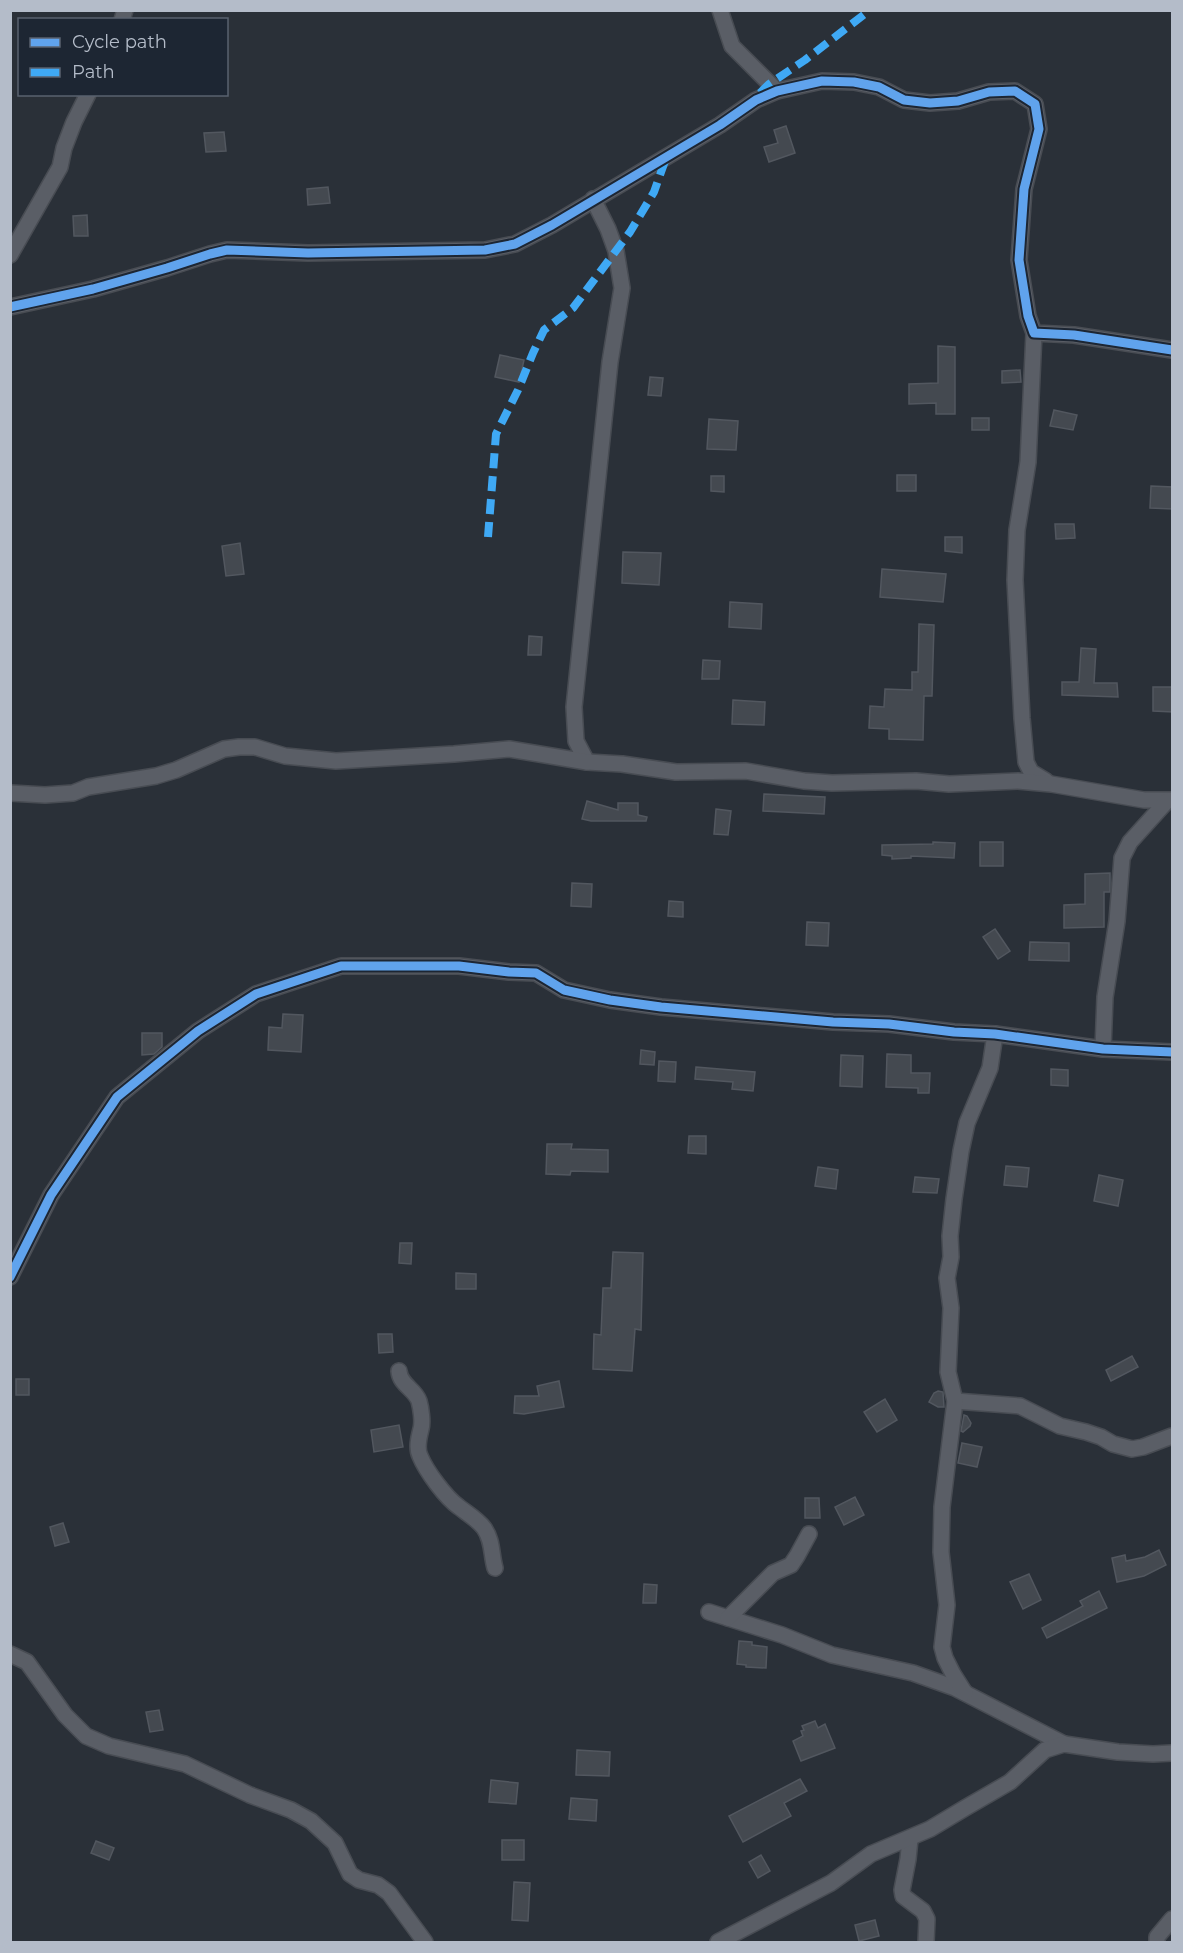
<svg xmlns="http://www.w3.org/2000/svg" width="1183" height="1953" font-family="Montserrat,sans-serif">
<rect width="100%" height="100%" fill="#2a3038"/>
<!-- building -->
<g fill="#444950" stroke="#52575f" stroke-width="1.5">
<polygon points="786,126 795,153 769,162 764,147 778,143 774,130"/>
<polygon points="224,132 226,151 206,152 204,133"/>
<polygon points="328,187 330,203 308,205 307,189"/>
<polygon points="87,215 88,236 74,236 73,216"/>
<polygon points="938,346 955,347 955,414 936,414 936,403 909,404 909,384 938,383"/>
<polygon points="500,355 524,360 519,382 495,377"/>
<polygon points="1020,370 1021,382 1002,383 1002,371"/>
<polygon points="650,377 663,378 661,396 648,395"/>
<polygon points="1054,410 1077,415 1073,430 1050,426"/>
<rect x="972" y="418" width="17" height="12"/>
<polygon points="709,419 738,421 736,450 707,449"/>
<rect x="897" y="475" width="19" height="16"/>
<polygon points="711,476 724,476 724,492 711,491"/>
<polygon points="1151,486 1173,487 1173,509 1150,508"/>
<polygon points="1055,524 1074,524 1075,538 1056,539"/>
<polygon points="945,537 962,537 962,553 945,551"/>
<polygon points="240,543 244,574 226,576 222,546"/>
<polygon points="623,552 661,553 659,585 622,583"/>
<polygon points="882,569 946,574 943,602 880,597"/>
<polygon points="730,602 762,604 761,629 729,627"/>
<polygon points="919,624 934,625 932,696 924,696 923,740 889,739 889,729 869,728 870,706 884,707 885,689 912,690 912,672 918,672"/>
<polygon points="529,636 542,637 541,655 528,655"/>
<polygon points="1081,648 1096,649 1094,683 1117,683 1118,697 1062,695 1062,682 1079,682"/>
<polygon points="703,660 720,661 719,679 702,679"/>
<polygon points="1153,687 1173,687 1173,712 1153,711"/>
<polygon points="733,700 765,702 764,725 732,724"/>
<polygon points="764,794 825,797 824,814 763,811"/>
<polygon points="587,801 618,810 618,803 638,803 638,815 647,817 646,821 591,821 582,819"/>
<polygon points="716,809 731,811 728,835 714,834"/>
<polygon points="933,842 955,843 954,858 911,856 911,858 892,859 892,856 882,855 882,845 933,844"/>
<rect x="980" y="842" width="23" height="24"/>
<polygon points="1110,873 1110,892 1104,892 1104,927 1064,928 1064,905 1085,904 1085,874"/>
<polygon points="572,883 592,884 591,907 571,906"/>
<polygon points="669,901 683,902 683,917 668,916"/>
<polygon points="807,922 829,923 828,946 806,945"/>
<polygon points="995,929 1010,951 998,959 983,937"/>
<polygon points="1030,942 1069,943 1069,961 1029,960"/>
<polygon points="283,1014 303,1015 301,1052 268,1050 269,1027 282,1028"/>
<polygon points="142,1033 162,1033 162,1047 154,1054 142,1055"/>
<polygon points="641,1050 655,1052 654,1065 640,1064"/>
<polygon points="887,1054 911,1055 911,1073 930,1073 929,1093 918,1093 918,1088 886,1087"/>
<polygon points="841,1055 863,1056 862,1087 840,1086"/>
<polygon points="659,1061 676,1062 675,1082 658,1081"/>
<polygon points="696,1067 755,1072 753,1091 732,1089 733,1082 695,1079"/>
<polygon points="1051,1069 1068,1070 1068,1086 1051,1085"/>
<polygon points="689,1136 706,1136 706,1154 688,1153"/>
<polygon points="547,1144 572,1144 571,1149 608,1150 608,1172 571,1171 570,1175 546,1174"/>
<polygon points="1006,1166 1029,1168 1027,1187 1004,1185"/>
<polygon points="818,1167 838,1170 836,1189 815,1186"/>
<polygon points="1099,1175 1123,1180 1118,1206 1094,1201"/>
<polygon points="915,1177 939,1179 937,1193 913,1192"/>
<polygon points="400,1243 412,1243 411,1264 399,1263"/>
<polygon points="613,1252 643,1253 641,1330 635,1329 632,1371 593,1369 594,1334 601,1335 603,1288 611,1288"/>
<polygon points="456,1273 476,1274 476,1289 456,1289"/>
<polygon points="378,1334 392,1334 393,1352 379,1353"/>
<polygon points="1132,1356 1138,1367 1111,1381 1106,1370"/>
<rect x="16" y="1379" width="13" height="16"/>
<polygon points="559,1381 564,1407 524,1414 514,1413 515,1396 539,1396 537,1386"/>
<polygon points="938,1391 943,1392 944,1407 938,1407 929,1402 934,1393"/>
<polygon points="885,1399 897,1420 877,1432 864,1412"/>
<polygon points="964,1415 967,1416 971,1423 970,1426 963,1432 961,1431"/>
<polygon points="399,1425 403,1447 374,1452 371,1430"/>
<polygon points="962,1443 982,1447 977,1467 958,1463"/>
<polygon points="855,1497 864,1515 844,1525 835,1507"/>
<polygon points="805,1498 819,1498 820,1518 805,1518"/>
<polygon points="63,1523 69,1542 55,1546 50,1527"/>
<polygon points="1159,1550 1166,1565 1144,1576 1117,1582 1112,1558 1125,1555 1126,1561 1145,1557"/>
<polygon points="1029,1574 1041,1600 1023,1609 1010,1582"/>
<polygon points="644,1584 657,1585 656,1603 643,1603"/>
<polygon points="1099,1591 1107,1608 1047,1638 1042,1628 1083,1606 1080,1601"/>
<polygon points="739,1641 752,1642 752,1645 767,1647 766,1668 746,1667 746,1665 737,1664"/>
<polygon points="159,1710 163,1730 150,1732 146,1712"/>
<polygon points="815,1721 818,1728 825,1724 835,1748 801,1761 793,1741 803,1736 801,1731 804,1730 802,1726"/>
<polygon points="577,1750 610,1752 609,1776 576,1775"/>
<polygon points="800,1779 807,1791 784,1803 791,1816 743,1842 729,1816"/>
<polygon points="491,1780 518,1783 516,1804 489,1802"/>
<polygon points="571,1798 597,1800 596,1821 569,1819"/>
<rect x="502" y="1840" width="22" height="20"/>
<polygon points="96,1841 114,1848 109,1860 91,1853"/>
<polygon points="761,1855 770,1871 758,1878 749,1862"/>
<polygon points="514,1882 530,1883 528,1921 512,1920"/>
<polygon points="875,1920 879,1936 859,1941 855,1925"/>
</g>
<g fill="none" stroke-linecap="round" stroke-linejoin="round">
<!-- minor casing -->
<g stroke="#484c53" stroke-width="18">
<g id="minor">
<polyline points="720,10 732,46 777,91"/>
<polyline points="122,20 125,10"/>
<polyline points="10,255 60,167 64,148 74,122 88,94"/>
<polyline points="10,307 93,289 167,268 210,254 227,250 308,253 485,250 515,244 552,225 720,125 756,100 777,91 822,81 854,82 879,87 904,100 930,103 958,101 989,92 1015,91 1035,104 1039,129 1024,189 1019,260 1028,316 1034,333 1074,335 1172,350"/>
<polyline points="1034,333 1028,462 1017,530 1015,580 1022,718 1026,762 1031,772 1046,781"/>
<polyline points="587,762 576,741 574,707 610,362 622,288 616,251 608,229 593,199"/>
<polyline points="10,793 45,795 73,793 88,787 156,776 176,770 224,749 239,747 255,747 285,756 336,761 454,754 509,749 587,762 622,764 676,772 746,771 804,781 832,783 916,781 949,784 1018,781 1051,784 1144,800 1172,800"/>
<polyline points="1103,1049 1105,997 1117,921 1122,858 1130,842 1167,801"/>
<polyline points="10,1277 51,1195 117,1097 198,1031 256,994 341,966 459,966 509,972 536,973 564,990 610,1000 661,1007 833,1022 889,1024 954,1032 995,1034 1103,1049 1172,1052"/>
<path d="M399 1371C400 1385 415 1389 419 1401 421 1408 423 1422 421 1429 419 1437 416 1448 420 1456 426 1471 446 1498 459 1507 468 1514 477 1519 484 1528 493 1541 491 1554 495 1568"/>
<polyline points="955,1401 1020,1406 1060,1426 1086,1432 1101,1437 1113,1444 1132,1449 1143,1447 1172,1436"/>
<polyline points="709,1612 782,1635 832,1655 913,1673 955,1688 1064,1744"/>
<polyline points="728,1618 773,1573 791,1565 797,1556 809,1534"/>
<polyline points="10,1654 27,1662 65,1715 86,1736 109,1746 185,1764 250,1795 291,1810 311,1821 335,1843 350,1874 359,1880 378,1885 389,1893 425,1942"/>
<polyline points="965,1693 953,1674 945,1658 942,1647 947,1605 941,1552 942,1507 955,1401 948,1372 951,1308 947,1278 951,1257 950,1236 954,1199 961,1151 967,1123 990,1068 995,1034"/>
<polyline points="910,1839 908,1859 902,1890 903,1896 923,1911 927,1919 926,1942"/>
<polyline points="718,1942 831,1883 871,1854 930,1829 965,1808 1010,1782 1045,1750 1064,1744 1118,1752 1153,1754 1172,1753"/>
<polyline points="1157,1942 1157,1937 1172,1919"/>
</g>
</g>
<!-- minor -->
<use href="#minor" stroke="#5a5e66" stroke-width="15"/>
<!-- quiet -->
<g stroke="#3fa9f5" stroke-width="8" stroke-dasharray="15 8" stroke-linecap="butt">
<polyline points="760,93 769,84 805,60 870,10"/>
<polyline points="10,253 12,253"/>
<polyline points="488,537 496,434 518,390 533,353 544,330 573,308 630,232 654,192 666,158"/>
</g>
<!-- cycleway casing -->
<g stroke="#1d2633" stroke-width="13">
<g id="cycleway">
<polyline points="10,307 93,289 167,268 210,254 227,250 308,253 485,250 515,244 552,225 720,125 756,100 777,91 822,81 854,82 879,87 904,100 930,103 958,101 989,92 1015,91 1035,104 1039,129 1024,189 1019,260 1028,316 1034,333 1074,335 1172,350"/>
<polyline points="10,1277 51,1195 117,1097 198,1031 256,994 341,966 459,966 509,972 536,973 564,990 610,1000 661,1007 833,1022 889,1024 954,1032 995,1034 1103,1049 1172,1052"/>
</g>
</g>
<!-- cycleway -->
<use href="#cycleway" stroke="#60a3ed" stroke-width="9"/>
</g>
<!-- border -->
<rect width="1183" height="1953" fill="none" stroke="#b4bcc9" stroke-width="24"/>
<!-- legend -->
<rect x="18" y="18" width="210" height="78" fill="#1d2633" stroke="#59626f" stroke-width="1.5"/>
<rect x="30" y="38" width="30" height="9" fill="#60a3ed" stroke="#59626f" stroke-width="1.5"/>
<text x="72" y="48" font-size="18" fill="#b4bcc9">Cycle path</text>
<rect x="30" y="68" width="30" height="9" fill="#3fa9f5" stroke="#59626f" stroke-width="1.5"/>
<text x="72" y="78" font-size="18" fill="#b4bcc9">Path</text>
</svg>
